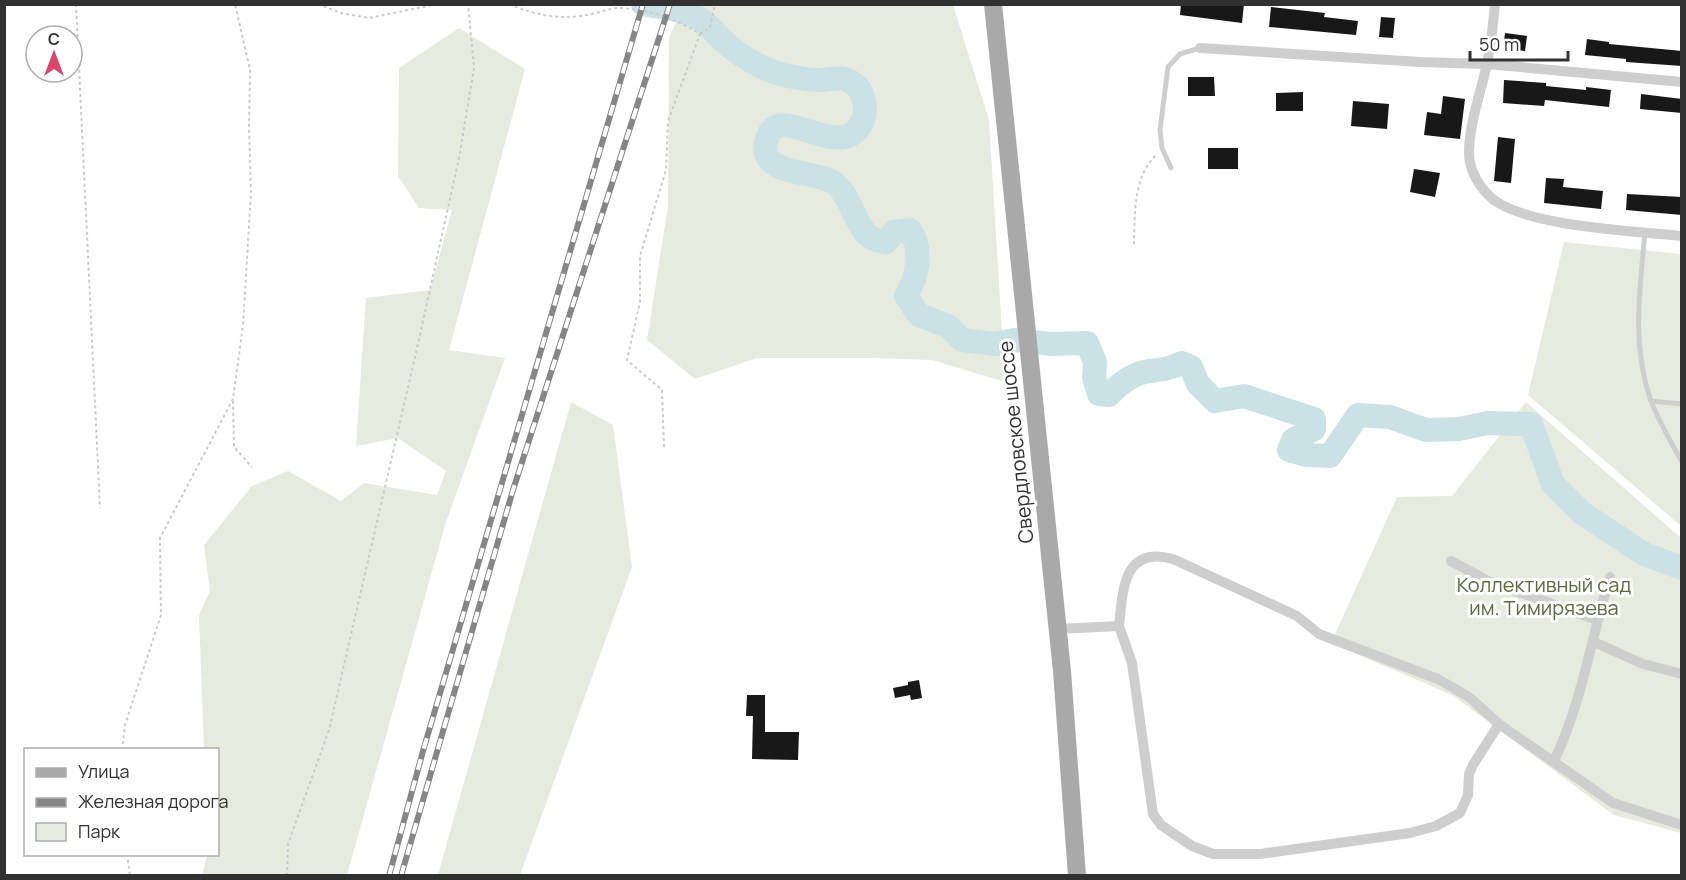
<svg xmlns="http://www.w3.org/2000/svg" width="1686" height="880" font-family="Manrope,sans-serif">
<rect width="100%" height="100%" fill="#fff"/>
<!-- green -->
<g fill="#e7eade">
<polygon points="683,5 953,5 989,120 1005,382 932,360 874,358 757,358 695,379 647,340 668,206 669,38"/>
<polygon points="459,28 525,69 449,350 505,358 445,525 347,875 202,875 207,855 218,854 218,750 204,749 199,615 210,591 204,545 252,486 288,471 341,501 364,483 437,495 446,471 398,438 356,446 366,298 430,290 452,210 419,208 398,176 399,68"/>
<polygon points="1564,242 1681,254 1681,526 1528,395"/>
<polygon points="571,402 613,425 632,567 520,875 438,875"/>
<polygon points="1526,402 1681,538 1681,833 1614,815 1452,695 1331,643 1397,497 1452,496"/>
</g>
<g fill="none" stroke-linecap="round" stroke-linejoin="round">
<!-- river -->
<path stroke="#cae1e6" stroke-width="24" d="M643 4C662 8 684 9 700 19 708 23 714 32 720 38 737 54 754 65 777 73 791 77 808 80 822 80 829 80 838 77 845 79 848 80 854 84 857 86 865 95 868 113 861 124 839 163 782 102 768 136 752 176 812 170 831 181 853 194 854 229 873 239 877 241 883 241 886 242L894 232 910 230C923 249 918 276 906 296L919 315 948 326 962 340 995 344 1014 340 1052 344 1087 343 1095 362 1094 378 1099 394 1109 395C1120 383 1134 373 1150 371 1164 369 1169 369 1182 363L1191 367 1198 384 1215 401 1244 396 1314 419V429L1293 440 1289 450 1306 455 1330 456 1358 415 1390 417 1426 430 1459 429 1488 423 1531 424 1553 484 1582 513 1644 554 1682 568"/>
</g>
<!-- building -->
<g fill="#181818">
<polygon points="1181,4 1244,4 1242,23 1180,15"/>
<polygon points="1271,7 1325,13 1324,17 1358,21 1356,35 1269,27"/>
<polygon points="1381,17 1395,18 1393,38 1379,37"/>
<polygon points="1505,33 1527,36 1525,51 1503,49"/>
<polygon points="1587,39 1609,42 1609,44 1682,51 1682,66 1626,62 1626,59 1585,55"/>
<polygon points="1188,77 1214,77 1215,96 1188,96"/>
<polygon points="1504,80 1546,83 1546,86 1586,90 1586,87 1611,90 1609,107 1545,100 1544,106 1503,103"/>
<polygon points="1303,92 1303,111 1276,111 1276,93"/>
<polygon points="1641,94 1682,99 1682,113 1640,109"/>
<polygon points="1443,96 1465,99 1460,139 1424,135 1427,112 1441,114"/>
<polygon points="1353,101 1389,104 1387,129 1351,126"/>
<polygon points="1498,137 1515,139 1511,183 1494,181"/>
<rect x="1208" y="148" width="30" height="21"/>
<polygon points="1414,169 1440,173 1435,197 1410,192"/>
<polygon points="1546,178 1564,179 1563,187 1603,191 1601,209 1544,203"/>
<polygon points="1627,194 1682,197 1682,215 1626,210"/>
<polygon points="919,680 922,698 911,700 910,695 895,698 893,688 908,685 908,682"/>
<polygon points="747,695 765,695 765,732 799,732 798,760 752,759 753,716 746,716"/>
</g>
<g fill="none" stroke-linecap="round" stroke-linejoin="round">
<!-- path -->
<g stroke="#cbcbcb" stroke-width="2" stroke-dasharray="3 3" stroke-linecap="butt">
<polyline points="76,4 100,508"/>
<polyline points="318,4 341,13 369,18 437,4"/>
<path d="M509 4C535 15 558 20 586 15 596 14 606 9 617 8 645 8 677 19 700 34L668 121 666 170 640 256V302L627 360 662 390 664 449"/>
<polyline points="700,34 710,28 715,4"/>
<path d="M1134 244C1135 214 1133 179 1155 156"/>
<polyline points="233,401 234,447 252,467"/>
<polyline points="122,750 125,725 161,615 160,538 233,399 243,325 251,193 249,126 250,70 235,4"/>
<polyline points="127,854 130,876"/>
<polyline points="287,876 288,844 329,730 415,357 459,158 474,68 468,4"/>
</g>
<!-- lane -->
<g stroke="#cecece" stroke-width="5">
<polyline points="1171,168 1162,148 1160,130 1168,67 1180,54 1200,48"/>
<path d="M1645 232C1640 289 1631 345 1651 401 1659 422 1671 442 1682 462"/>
<polyline points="1651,401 1682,404"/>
</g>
<!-- street -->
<g stroke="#cecece" stroke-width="10">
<path d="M1495 4C1493 25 1491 47 1486 68 1480 95 1469 125 1469 153 1469 171 1480 189 1494 200 1531 227 1634 231 1682 236"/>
<polyline points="1200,48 1420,62 1487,64 1682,82"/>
<polyline points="1451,561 1488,581 1597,620"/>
<polyline points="1119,626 1132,663 1153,814 1161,825 1192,846 1213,854 1260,854 1410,833 1436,826 1460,813 1468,795 1469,774 1473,765 1499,724"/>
<path d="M1057 629 1119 626C1123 590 1123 545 1173 559L1297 616 1319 634 1438 679 1469 697 1499 724 1613 803 1682 825"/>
<polyline points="1594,642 1643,664 1682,674"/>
<path d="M1554 761C1582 703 1591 638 1610 577"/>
</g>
<!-- primary -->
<polyline stroke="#a9a9a9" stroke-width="18" points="993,4 1062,671 1077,876"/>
<!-- rail casing -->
<g stroke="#868686" stroke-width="6">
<g id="rail">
<polyline points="389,876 423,751 643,4"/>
<polyline points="401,876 513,490 670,4"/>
</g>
</g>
<!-- rail -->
<use href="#rail" stroke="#fff" stroke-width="4" stroke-dasharray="11" stroke-linecap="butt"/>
</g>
<g text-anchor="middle" stroke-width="6" stroke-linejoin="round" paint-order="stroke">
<!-- street labels -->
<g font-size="20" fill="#313131" stroke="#fff">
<text transform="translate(1016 442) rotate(-96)" y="7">Свердловское шоссе</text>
</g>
<!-- park labels -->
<g font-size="20" fill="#5c6a42" stroke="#fff">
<text x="1544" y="592">Коллективный сад<tspan x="1544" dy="23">им. Тимирязева</tspan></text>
</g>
</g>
<!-- border -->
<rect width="1686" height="880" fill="none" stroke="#313131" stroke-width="12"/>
<!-- legend -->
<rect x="24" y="748" width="195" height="108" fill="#ffffff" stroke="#adadad" stroke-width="1.5"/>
<rect x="36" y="768" width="30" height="9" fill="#a9a9a9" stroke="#adadad" stroke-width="1.5"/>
<text x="78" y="778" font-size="18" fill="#313131">Улица</text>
<rect x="36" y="798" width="30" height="9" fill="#868686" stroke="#adadad" stroke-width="1.5"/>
<text x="78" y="808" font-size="18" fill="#313131">Железная дорога</text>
<rect x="36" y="823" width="30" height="18" fill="#e7eade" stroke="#adadad" stroke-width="1.5"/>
<text x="78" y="838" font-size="18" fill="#313131">Парк</text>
<!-- north arrow -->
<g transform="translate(54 54)"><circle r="28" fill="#ffffff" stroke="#adadad" stroke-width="1.5"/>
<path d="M0-4.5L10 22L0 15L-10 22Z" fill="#d6466b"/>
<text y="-9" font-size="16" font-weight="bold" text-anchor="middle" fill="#313131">С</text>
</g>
<!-- scale -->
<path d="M1470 51v9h98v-9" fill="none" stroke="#313131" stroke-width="3"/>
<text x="1479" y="51" font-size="18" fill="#313131" stroke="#ffffff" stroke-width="4.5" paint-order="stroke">50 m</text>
</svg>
